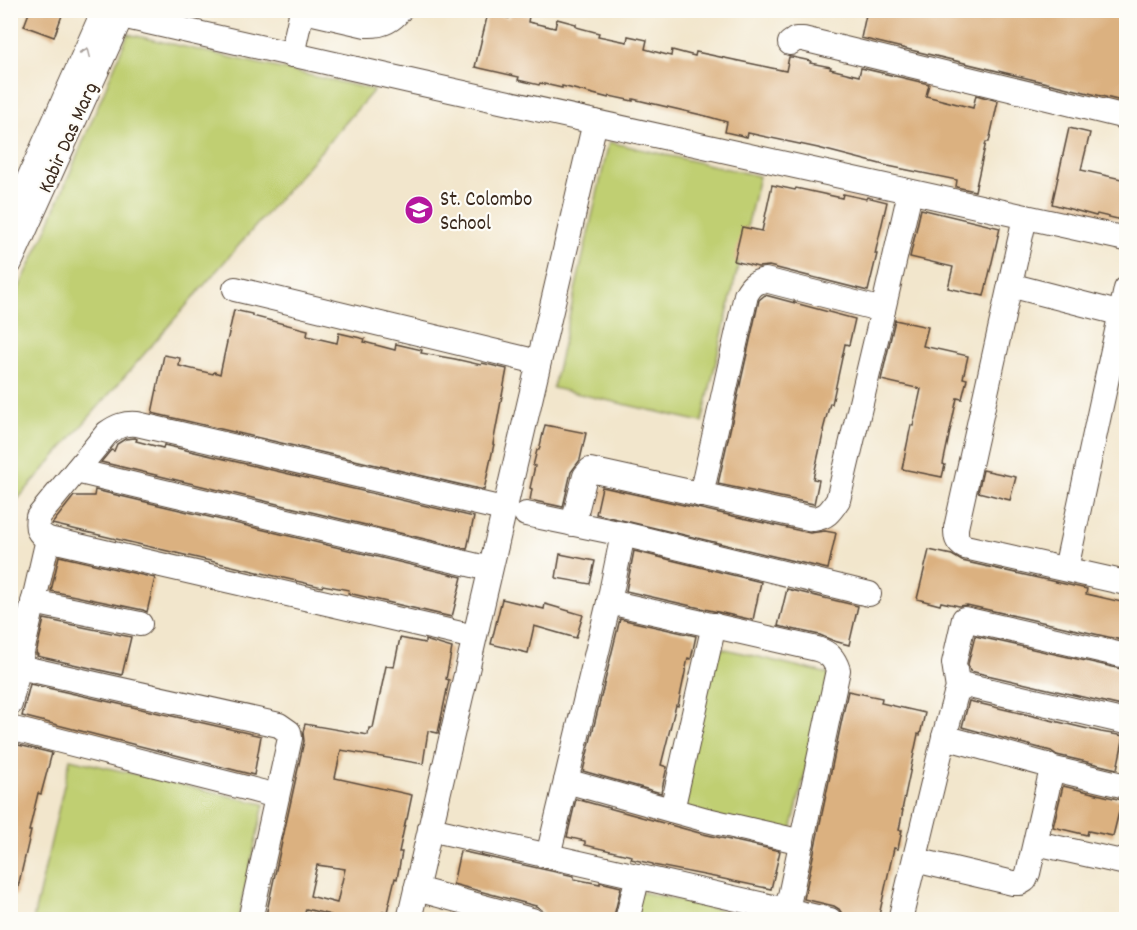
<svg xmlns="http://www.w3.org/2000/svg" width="1137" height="930" font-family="Dekko,sans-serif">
<rect width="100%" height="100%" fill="#fdfcf7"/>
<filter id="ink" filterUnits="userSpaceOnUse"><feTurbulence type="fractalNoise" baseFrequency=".0167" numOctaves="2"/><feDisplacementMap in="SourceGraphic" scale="12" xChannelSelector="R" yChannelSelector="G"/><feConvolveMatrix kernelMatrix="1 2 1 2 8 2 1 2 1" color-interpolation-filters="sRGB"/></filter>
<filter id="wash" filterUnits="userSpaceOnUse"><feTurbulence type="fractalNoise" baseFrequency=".008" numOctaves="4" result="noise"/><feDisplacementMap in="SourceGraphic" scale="24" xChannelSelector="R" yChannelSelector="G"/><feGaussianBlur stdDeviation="1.35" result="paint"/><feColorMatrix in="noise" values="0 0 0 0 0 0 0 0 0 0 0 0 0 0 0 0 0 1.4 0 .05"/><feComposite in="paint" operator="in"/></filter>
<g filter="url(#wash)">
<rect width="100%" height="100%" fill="#f2e6cc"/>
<!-- green -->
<g fill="#c0cf72" stroke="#7e7c48" stroke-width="1.5">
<polygon points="128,34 374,90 11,507 11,305 45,233"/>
<polygon points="609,142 759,176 702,422 553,388"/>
<polygon points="717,647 829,674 790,835 678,809"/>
<polygon points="70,759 264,804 238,919 33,920"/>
<polygon points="637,891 762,919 630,920"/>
</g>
<g id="blocks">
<!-- building -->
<g fill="#dbb180" fill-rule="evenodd">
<polygon points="30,10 64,10 54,37 24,26"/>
<polygon points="867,10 1094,10 1126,18 1126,102 861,38"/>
<polygon points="510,12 529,16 528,22 555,28 557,19 576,24 576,27 599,33 598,36 627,42 628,36 647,40 645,49 671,56 672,50 695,56 696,52 786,71 789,57 792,57 811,61 810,63 831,67 830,69 859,76 861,68 929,84 926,96 973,108 976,95 998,101 989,142 986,142 975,191 956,187 957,180 888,166 818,148 748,133 747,137 725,132 727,122 706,116 633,99 633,101 610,96 609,98 562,86 562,88 540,83 539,85 518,80 519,77 475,67 488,13 509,18"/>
<polygon points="1069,128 1090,133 1081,170 1126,180 1126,221 1097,214 1096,216 1052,204"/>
<polygon points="772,185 795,190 796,188 842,198 843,194 866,199 867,197 887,202 875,254 877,254 868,291 769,266 758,267 734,261 742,227 762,231"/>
<polygon points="921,209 1000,228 984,296 948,288 953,267 910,257"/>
<polygon points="765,295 855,319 849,345 845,344 832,404 830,403 823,430 824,430 813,479 819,480 814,504 718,484 759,300"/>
<polygon points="234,310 252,314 252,316 308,330 307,336 337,343 339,333 365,339 364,342 395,350 396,344 422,350 421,353 455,359 481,365 482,363 507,369 493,444 494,444 484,490 152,413 164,355 180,358 179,366 213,374 214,372 220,374"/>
<polygon points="895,320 928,327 923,346 968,356 963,378 967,379 962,399 957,398 943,464 945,465 942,477 902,469 911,425 913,426 921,389 881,380"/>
<polygon points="545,425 586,433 580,460 571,472 563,507 530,500 532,489 530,488 535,466 533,466 537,450 539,450"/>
<polygon points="135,438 137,439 136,441 163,448 164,445 474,517 467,549 101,462 111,450 114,451 117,444 125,439"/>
<polygon points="983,470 1016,477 1010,500 978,492"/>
<polygon points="602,487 810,533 825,531 836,533 828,569 596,514"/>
<polygon points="95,490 462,577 452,617 348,593 349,590 323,585 322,587 52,524 74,496 94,496"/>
<polygon points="929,550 952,555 962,561 1087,589 1086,594 1126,603 1126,641 967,605 959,606 941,602 940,605 917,599"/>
<polygon points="634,551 761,582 753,620 626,591"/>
<polygon points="560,554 595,561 590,584 556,578"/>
<polygon points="59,556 155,578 147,612 143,610 51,591"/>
<polygon points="787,589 858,606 849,645 834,641 820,635 778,626"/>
<polygon points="502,599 544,609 545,604 583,615 576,638 534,626 528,653 491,644"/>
<polygon points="44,619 131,637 122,675 37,656 38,654 36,654"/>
<polygon points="620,619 696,636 691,659 688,658 678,706 676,705 661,765 667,767 661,793 583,771"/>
<polygon points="975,636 1126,670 1126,707 970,671 968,664"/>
<path d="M400 638 425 643V640L452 648 446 679 449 680 438 733 428 731 423 764 341 750 335 778 412 795 407 819H406L399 852H402L397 879 395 878 387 912 383 911 381 920H330L331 915 306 909 303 920H265L304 741 303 732 305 724 368 735 369 728H373L386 666 394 667ZM317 865 345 869 337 903 310 896Z"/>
<polygon points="30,684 261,736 254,775 22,716"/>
<polygon points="848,691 882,698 881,703 925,713 920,735 918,734 902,810 903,810 899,830 902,830 898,849 894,848 878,920 865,920 843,915 839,909 834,906 804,899"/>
<polygon points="969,701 1101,732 1124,736 1117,769 1057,755 1051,751 962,727"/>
<polygon points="10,743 52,753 41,794 38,793 29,831 31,831 16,896 10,895"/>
<polygon points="1063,786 1122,800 1113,836 1088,831 1087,835 1053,827"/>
<polygon points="576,799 703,834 780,851 771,889 719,878 653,865 653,864 631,859 632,856 585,845 585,841 567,837"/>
<polygon points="460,851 574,876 574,879 600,884 600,882 621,887 613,920 550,920 546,918 542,910 536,906 453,884"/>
</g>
</g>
</g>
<g filter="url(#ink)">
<use href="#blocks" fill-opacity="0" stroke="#564638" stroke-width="1.5"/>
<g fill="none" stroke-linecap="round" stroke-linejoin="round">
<!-- minor casing -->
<g stroke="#564638" stroke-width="26">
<g id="minor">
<path d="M300 10 366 25C381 26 391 22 400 10"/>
<polyline points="104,12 414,82 1126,239"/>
<polyline points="790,43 796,39 803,39 1126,117"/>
<polyline points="292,55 302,10"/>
<path d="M1025 217 956 528C956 537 956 542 965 547L1126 583"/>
<polyline points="10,221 104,10"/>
<polyline points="10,263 124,10"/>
<polyline points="1010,285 1126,315"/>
<polyline points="235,289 538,362"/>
<polyline points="76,471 490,569"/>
<path d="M701 495 746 295C751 285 756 282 765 280L883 310"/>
<polyline points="526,514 623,534 869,594"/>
<path d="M573 524 585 476 590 470 813 519C827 517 830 512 838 500L883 310 910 192"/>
<polyline points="1066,569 1126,289"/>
<polyline points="33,602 140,624"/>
<polyline points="609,602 623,534"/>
<path d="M474 637 48 539C38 533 36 529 38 517L107 433C117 426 124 423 137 424L503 509"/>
<polyline points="19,667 279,725 289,732 290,738 250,920"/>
<polyline points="958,689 954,663 964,619 1126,656"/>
<polyline points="10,704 48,539"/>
<polyline points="10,728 277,796"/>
<polyline points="1050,768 1126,786"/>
<polyline points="566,781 707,820 802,842"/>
<polyline points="672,810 714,625"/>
<polyline points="430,829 830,920"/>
<polyline points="1036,843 1126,863"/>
<path d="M548 856 609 602 817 649C829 653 834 658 838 670L787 910"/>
<polyline points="915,860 1013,883 1020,883 1025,880 1028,873 1051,773 1050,768 1047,765 944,737"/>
<polyline points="416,889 532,920"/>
<path d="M409 920C471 654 532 388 595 122"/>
<polyline points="627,920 638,876"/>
<polyline points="900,920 944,737 956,694 961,687 965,685 1126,722"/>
</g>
</g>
<!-- minor -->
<use href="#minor" stroke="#fff" stroke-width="24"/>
</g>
<!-- one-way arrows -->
<defs><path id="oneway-chevron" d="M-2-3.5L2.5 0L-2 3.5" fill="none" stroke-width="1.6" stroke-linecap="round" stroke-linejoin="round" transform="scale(1.5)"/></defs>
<use stroke="#a79f9a" href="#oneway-chevron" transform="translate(86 52) rotate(-66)"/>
</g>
<!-- icons -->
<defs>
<g id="school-disc" transform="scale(1.5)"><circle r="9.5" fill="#b5179e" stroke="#fdfcf7"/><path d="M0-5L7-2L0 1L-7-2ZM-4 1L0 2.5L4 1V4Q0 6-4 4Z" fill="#fff"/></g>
</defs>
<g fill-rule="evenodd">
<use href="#school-disc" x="419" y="210"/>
</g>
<g text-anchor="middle" stroke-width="4.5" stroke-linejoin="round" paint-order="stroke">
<!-- street labels -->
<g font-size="21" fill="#3b2a1e" stroke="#fdfcf7">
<text transform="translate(67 137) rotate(-66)" y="7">Kabir Das Marg</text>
</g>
<!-- poi labels -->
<g font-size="21" fill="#3b2a1e" stroke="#fdfcf7" text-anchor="start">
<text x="440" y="205">St. Colombo<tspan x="440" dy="24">School</tspan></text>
</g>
</g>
<!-- margin -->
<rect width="1137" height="930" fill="none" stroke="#fdfcf7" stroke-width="36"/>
</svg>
